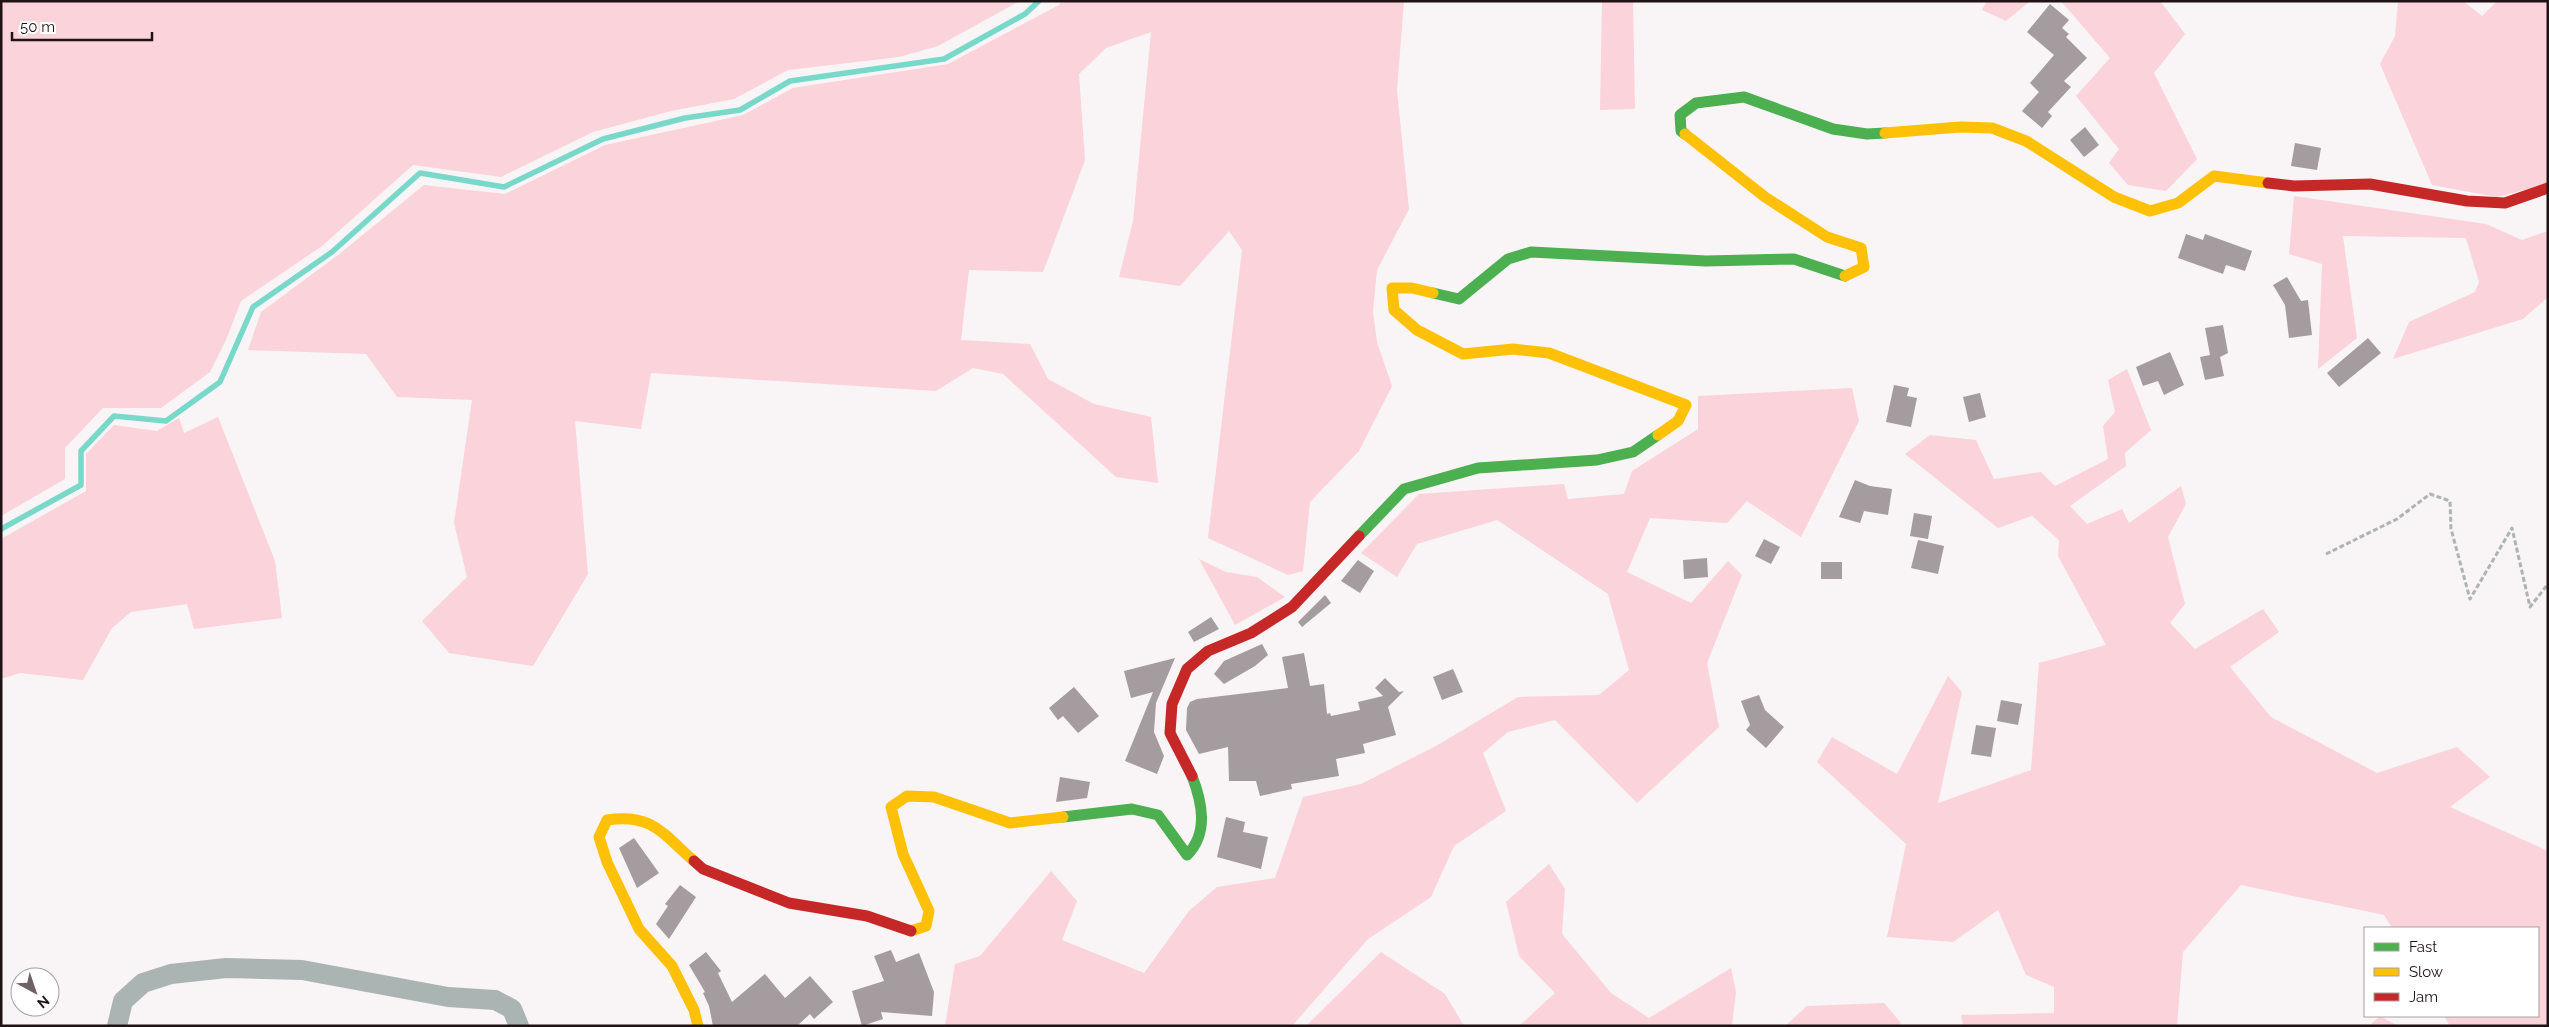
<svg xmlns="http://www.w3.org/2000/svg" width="2549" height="1027" font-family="Raleway,sans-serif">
<rect width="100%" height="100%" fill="#f9f4f5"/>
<!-- green -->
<g fill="#fbd3da">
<polygon points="1,1 1020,1 938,46 899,57 788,70 734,99 671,111 593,132 501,177 413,165 322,246 241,301 226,340 210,372 161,408 103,408 65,448 65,479 1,516"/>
<polygon points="1062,1 1404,1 1397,90 1409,209 1377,270 1373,311 1377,342 1392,386 1359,451 1310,502 1303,571 1288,575 1208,538 1242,250 1229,231 1180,286 1119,277 1133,221 1151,32 1106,48 1079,74 1085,160 1043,272 969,270 961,340 1030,344 1048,379 1094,404 1151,417 1158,483 1116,477 1003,374 973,368 936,391 651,373 641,429 575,421 588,574 533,666 449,653 422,621 467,577 454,523 472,400 397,397 366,354 248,350 261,312 338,255 424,185 505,194 605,145 743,115 793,88 948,64 1059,5"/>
<polygon points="1602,1 1633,1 1635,109 1600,110"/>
<polygon points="1987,1 2030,1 2006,21 1982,10"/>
<polygon points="2061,1 2160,1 2185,34 2154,73 2197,159 2166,191 2128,185 2109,163 2119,149 2076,96 2110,58"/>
<polygon points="2398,1 2463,1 2482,16 2497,1 2548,1 2548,184 2497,197 2432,185 2380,64 2395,36"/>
<polygon points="2294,196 2486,224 2522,240 2548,231 2548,297 2523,319 2393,359 2409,322 2475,292 2479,282 2466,238 2343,236 2357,338 2318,369 2322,264 2289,254"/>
<polygon points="2127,369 2151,430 2125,453 2126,466 2070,506 2087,524 2122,509 2129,523 2181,486 2186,504 2168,537 2185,604 2170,623 2195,649 2263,609 2279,632 2230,667 2271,717 2377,773 2457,747 2490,777 2450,807 2548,851 2548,1026 2450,1026 2444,1016 2538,1016 2538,928 2392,928 2384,915 2241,885 2183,952 2177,1026 1963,1026 1961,1015 2054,1013 2054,987 2026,975 1998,910 1953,942 1887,937 1906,844 1817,762 1832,737 1897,774 1948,676 1962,692 1938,803 2031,770 2039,663 2106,645 2058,556 2059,540 2032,516 1998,528 1905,454 1930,435 1976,440 1994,479 2041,472 2055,486 2108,459 2103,426 2115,412 2108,380"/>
<polygon points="1852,388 1859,421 1801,537 1747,501 1727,523 1650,518 1627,572 1691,603 1728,561 1742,575 1707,663 1719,727 1637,803 1555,720 1508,732 1483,753 1506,811 1454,846 1431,897 1368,939 1292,1026 945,1026 955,964 980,956 1051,871 1077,901 1062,940 1144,973 1189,911 1217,887 1275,878 1303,797 1361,784 1436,746 1518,697 1599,695 1629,670 1608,594 1497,520 1417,544 1397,577 1361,553 1419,494 1564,484 1568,499 1624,494 1632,471 1698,429 1698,396"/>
<polygon points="218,417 275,561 282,618 194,629 187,604 131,612 112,628 83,680 20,673 1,679 1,539 86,491 86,454 114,425 157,431 179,418 184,433"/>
<polygon points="1199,559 1226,572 1257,577 1285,597 1235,625"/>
<polygon points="1549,864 1565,889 1562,934 1611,993 1649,1018 1731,968 1736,992 1732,1026 1519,1026 1555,993 1519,956 1506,902"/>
<polygon points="1381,952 1445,994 1464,1026 1306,1026"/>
<polygon points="1884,1003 1901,1023 1899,1026 1785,1026 1807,1006"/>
<polygon points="2380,1016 2398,1026 2369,1026"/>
</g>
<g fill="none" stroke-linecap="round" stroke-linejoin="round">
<!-- stream -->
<polyline stroke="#78d8ca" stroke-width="5.5" points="1,529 81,485 81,451 114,416 166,421 220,382 253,307 332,252 420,173 504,187 603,139 685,118 740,110 790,81 944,59 1025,14 1039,1"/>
</g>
<!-- building -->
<g fill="#a49c9e">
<polygon points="2050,4 2069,20 2062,28 2069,34 2066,37 2087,58 2064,81 2071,87 2048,112 2052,116 2042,128 2022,111 2039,92 2030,83 2054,55 2027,32"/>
<polygon points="2085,127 2099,145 2084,157 2070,140"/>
<polygon points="2295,143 2321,148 2317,170 2291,166"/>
<polygon points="2186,234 2203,240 2205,234 2252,251 2245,271 2226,265 2223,274 2178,258"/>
<polygon points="2287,277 2301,301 2308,300 2312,335 2289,338 2285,305 2273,285"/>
<polygon points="2223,325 2228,353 2220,357 2224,376 2205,380 2200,357 2210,355 2205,328"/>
<polygon points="2368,338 2381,353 2339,387 2327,373"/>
<polygon points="2170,352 2184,385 2164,395 2158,381 2143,386 2136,367"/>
<polygon points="1894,385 1909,388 1907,396 1917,398 1911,427 1886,422"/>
<polygon points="1980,393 1986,417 1969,422 1963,397"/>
<polygon points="1855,480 1870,486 1892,489 1888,515 1864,511 1860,523 1839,517"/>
<polygon points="1914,513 1932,516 1928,539 1910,536"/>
<polygon points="1764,539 1780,547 1771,564 1755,556"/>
<polygon points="1918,540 1944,546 1938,574 1911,568"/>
<polygon points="1707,558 1708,577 1684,579 1683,560"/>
<polygon points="1358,560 1374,571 1360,593 1341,581"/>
<rect x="1821" y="562" width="21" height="17"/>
<polygon points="1325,595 1331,603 1302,627 1298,622"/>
<polygon points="1211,617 1219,629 1194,642 1188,632"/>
<polygon points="1262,644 1268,655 1255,666 1224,684 1214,674 1224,661"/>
<polygon points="1304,653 1310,686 1324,684 1327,714 1330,713 1331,716 1360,710 1358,702 1383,696 1375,688 1385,678 1399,692 1404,691 1388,707 1396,735 1363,744 1365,753 1336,759 1339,776 1291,784 1292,789 1260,796 1256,781 1229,781 1228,747 1199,754 1186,730 1187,708 1190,702 1197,699 1288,688 1282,657"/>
<polygon points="1175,658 1156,703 1154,732 1164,756 1157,774 1125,761 1153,692 1131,698 1124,671"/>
<polygon points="1453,669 1463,692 1442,700 1433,677"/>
<polygon points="1074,687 1099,716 1078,733 1063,716 1058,720 1049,708"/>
<polygon points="1759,695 1765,710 1784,727 1766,748 1746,730 1750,725 1741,701"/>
<polygon points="2001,700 2022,704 2018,725 1997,721"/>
<polygon points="1976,725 1996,728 1991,757 1971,754"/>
<polygon points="1060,777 1090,782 1087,798 1056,802"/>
<polygon points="1226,817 1245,822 1243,832 1268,837 1261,869 1217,857"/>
<polygon points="634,838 659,873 637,888 619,848"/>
<polygon points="680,885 696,897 669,939 656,924 668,906 665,904"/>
<polygon points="891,950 896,962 919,953 934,992 932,1016 881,1012 883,1019 862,1026 852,991 884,981 874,956"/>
<polygon points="706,952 721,971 718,973 732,1002 765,974 785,998 810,976 833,1002 814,1019 810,1014 797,1026 713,1026 709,1006 703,993 705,992 689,965"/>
</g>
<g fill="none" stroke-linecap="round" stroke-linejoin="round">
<!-- path -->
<polyline stroke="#aeb4b4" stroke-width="3" stroke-dasharray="5 2.5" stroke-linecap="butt" points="2326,554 2397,519 2430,494 2450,501 2451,529 2470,599 2512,528 2530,607 2548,584"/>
<!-- street -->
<polyline stroke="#aab5b3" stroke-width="20" points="117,1026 123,1001 143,983 171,974 226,968 302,970 448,997 495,1000 512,1009 519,1026"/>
<!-- fast -->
<g stroke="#4caf50" stroke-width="11">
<polyline points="1685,134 1681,131 1680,115 1696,103 1744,97 1833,129 1867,134 1885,133"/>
<polyline points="1433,293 1459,299 1508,259 1531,252 1706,261 1794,259 1845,276"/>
<polyline points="1359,536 1404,489 1478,468 1597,460 1633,452 1658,435"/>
<path d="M1063 817 1132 809 1158 815 1187 855C1209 833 1202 802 1192 776"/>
</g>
<!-- slow -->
<g stroke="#ffc107" stroke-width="11">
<polyline points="1885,133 1960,127 1992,128 2026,141 2114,197 2150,211 2178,203 2214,176 2268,183"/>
<polyline points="1685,134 1765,197 1827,237 1861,248 1864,267 1845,276"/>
<polyline points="1433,293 1412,288 1392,288 1394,310 1417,330 1463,354 1513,349 1549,353 1686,405 1678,421 1658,435"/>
<path d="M694 861C663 834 652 813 607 820L599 837 607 862 639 929 672 966 694 1010 698 1026"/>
<polyline points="911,931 926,926 929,911 903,854 891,807 907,796 934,797 1010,823 1063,817"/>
</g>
<!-- jam -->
<g stroke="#c62828" stroke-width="11">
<polyline points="2268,183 2294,186 2370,184 2467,201 2505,203 2548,188"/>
<polyline points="1192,776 1170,733 1172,704 1187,669 1208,651 1251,633 1292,607 1359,536"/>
<polyline points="694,861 703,869 789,903 867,916 911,931"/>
</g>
</g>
<!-- border -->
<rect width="2549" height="1027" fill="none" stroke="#201315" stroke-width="5"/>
<!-- legend -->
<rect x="2364" y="927" width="175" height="90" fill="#ffffff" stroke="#a6a1a1"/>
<rect x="2374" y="943" width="25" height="8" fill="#4caf50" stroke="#a6a1a1"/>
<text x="2409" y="952" font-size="15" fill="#201315">Fast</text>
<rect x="2374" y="968" width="25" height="8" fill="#ffc107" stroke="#a6a1a1"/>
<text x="2409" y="977" font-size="15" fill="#201315">Slow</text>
<rect x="2374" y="993" width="25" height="8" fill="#c62828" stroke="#a6a1a1"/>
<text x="2409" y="1002" font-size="15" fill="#201315">Jam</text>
<!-- north arrow -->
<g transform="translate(35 992) rotate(140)"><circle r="24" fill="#ffffff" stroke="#a6a1a1"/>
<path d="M0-4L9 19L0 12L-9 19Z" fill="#6c6263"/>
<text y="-8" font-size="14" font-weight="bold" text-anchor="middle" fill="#201315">N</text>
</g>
<!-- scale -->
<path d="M12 32v8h140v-8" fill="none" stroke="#201315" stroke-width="2.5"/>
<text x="20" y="32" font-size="15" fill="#201315" stroke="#ffffff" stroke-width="4" paint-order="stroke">50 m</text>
</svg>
